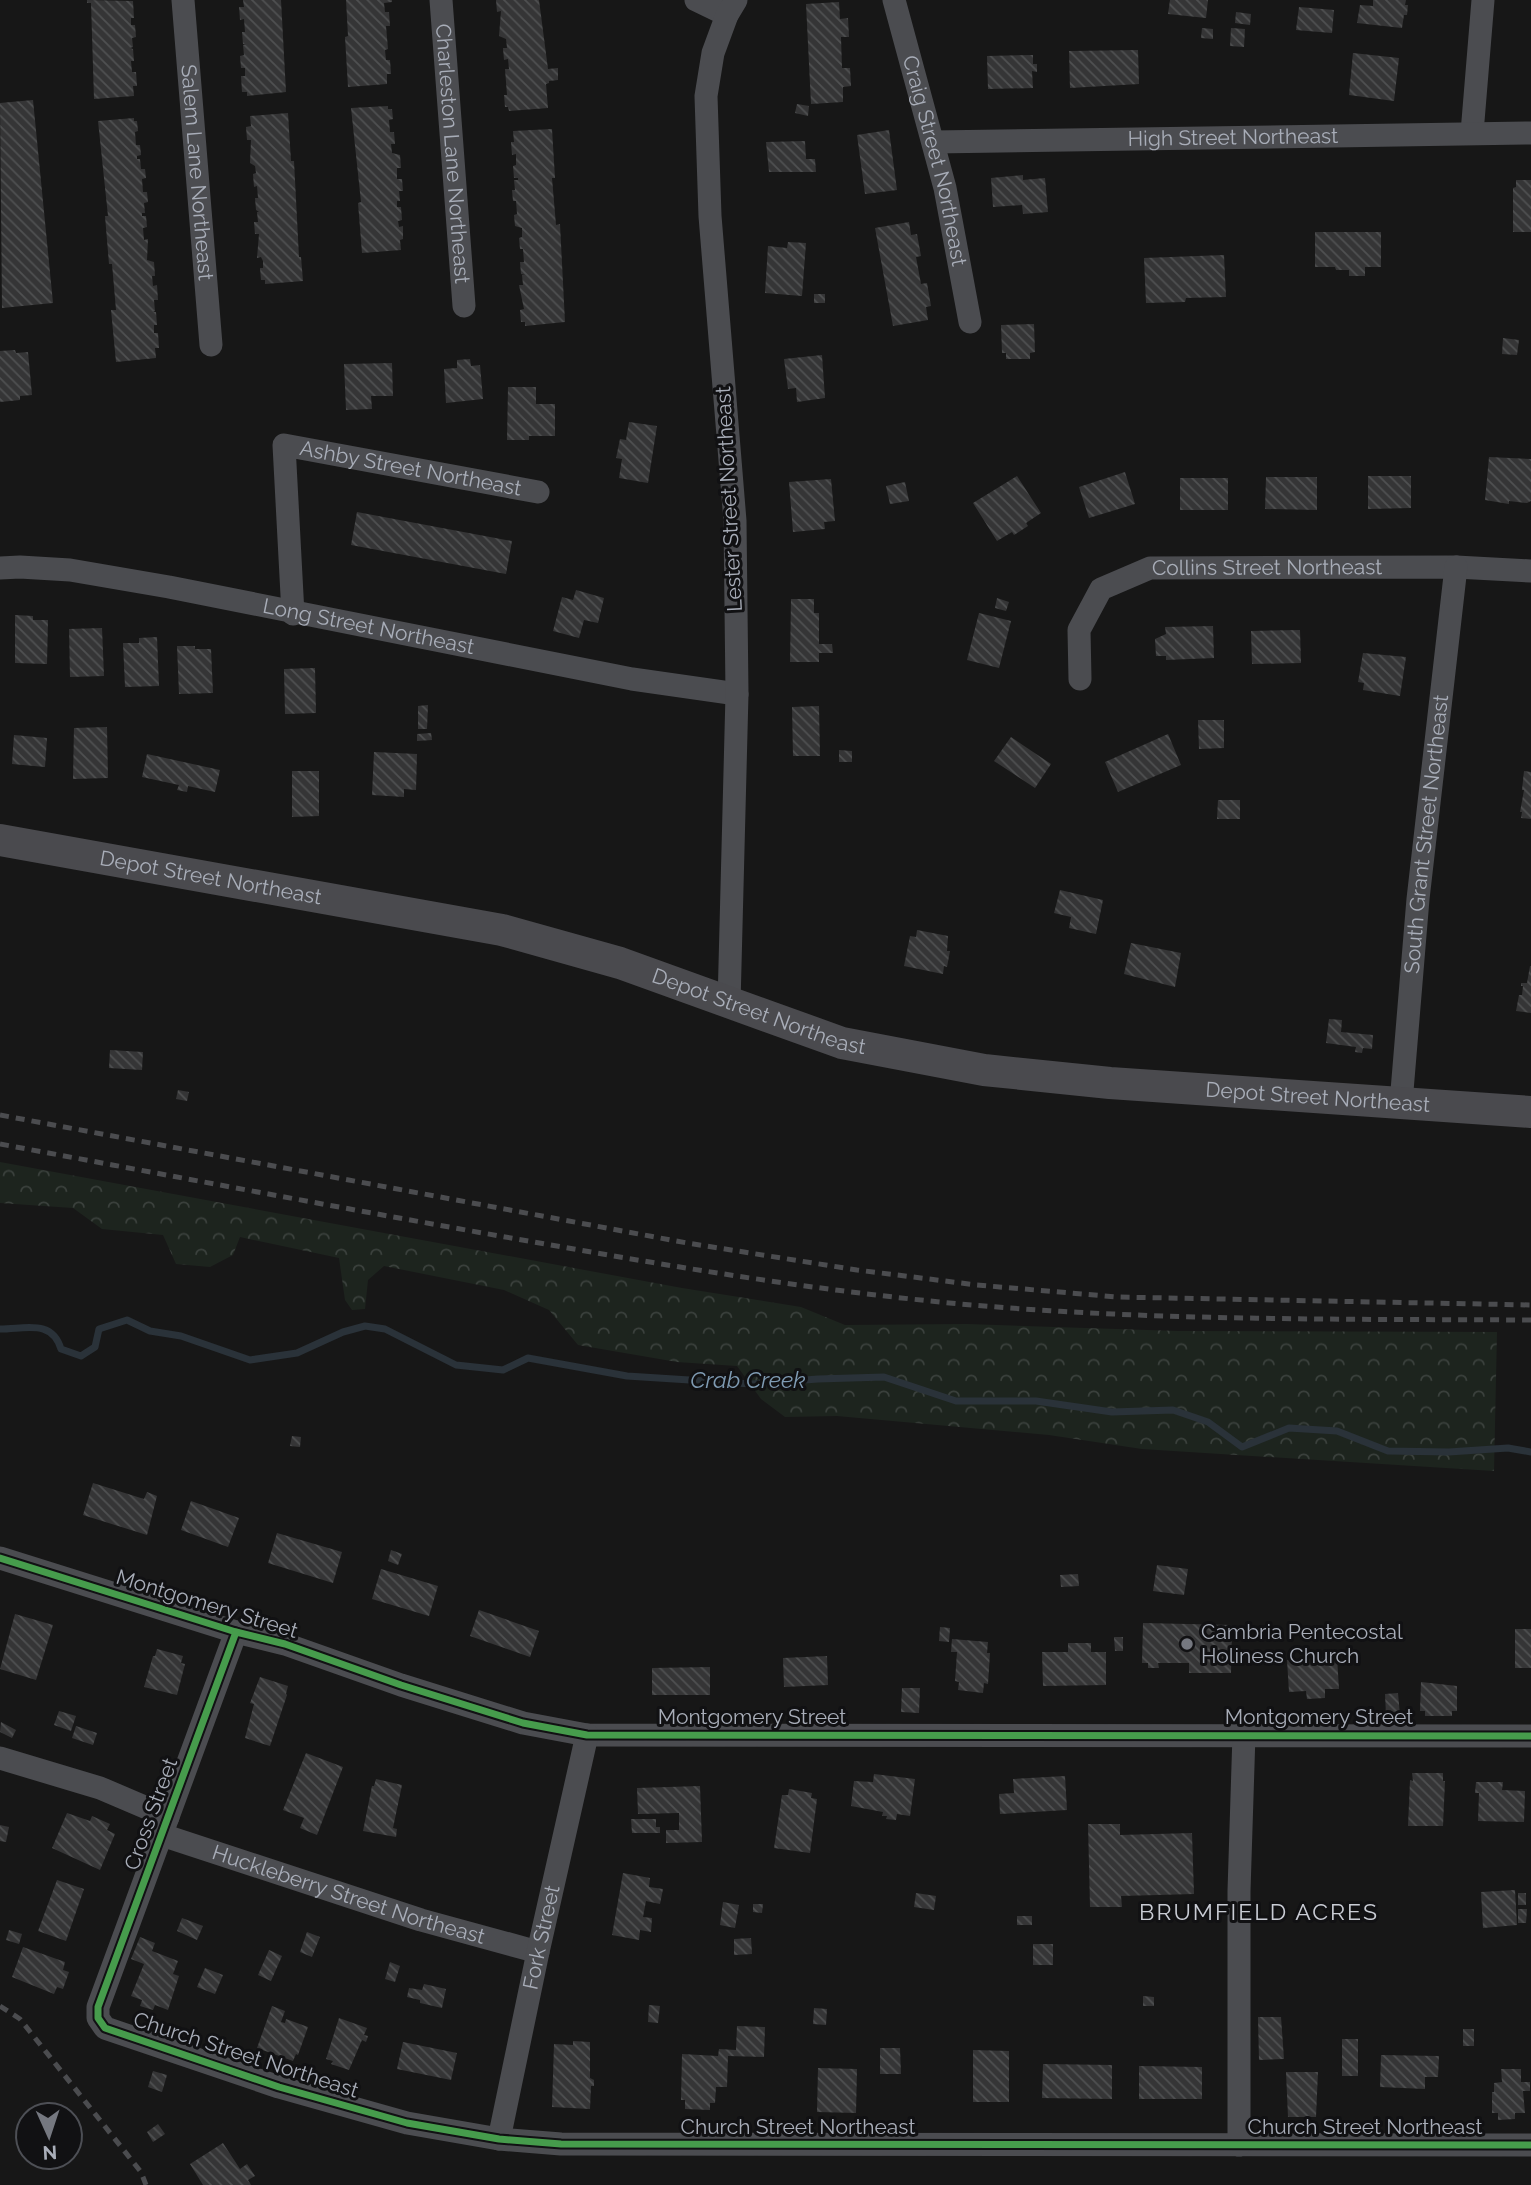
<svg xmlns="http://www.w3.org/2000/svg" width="1531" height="2185" font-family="Raleway,sans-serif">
<defs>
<pattern id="forest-crowns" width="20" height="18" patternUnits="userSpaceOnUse" patternTransform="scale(1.75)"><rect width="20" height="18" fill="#1d241e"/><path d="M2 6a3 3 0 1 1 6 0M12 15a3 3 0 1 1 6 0" fill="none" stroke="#3b413d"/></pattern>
<pattern id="building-back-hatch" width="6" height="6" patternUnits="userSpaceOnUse" patternTransform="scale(1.75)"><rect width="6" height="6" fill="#353536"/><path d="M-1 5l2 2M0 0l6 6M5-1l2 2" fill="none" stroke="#4f5051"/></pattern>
</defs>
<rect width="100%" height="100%" fill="#171717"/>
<!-- forest -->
<polygon fill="url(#forest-crowns)" points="0,1162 682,1288 801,1307 845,1325 967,1324 1178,1331 1497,1332 1494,1471 1142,1449 1049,1435 837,1416 785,1417 761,1399 737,1366 677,1362 578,1345 549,1310 504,1290 384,1266 368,1280 365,1309 352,1310 345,1300 339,1258 240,1237 233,1255 210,1267 176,1264 163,1235 102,1229 73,1208 0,1203"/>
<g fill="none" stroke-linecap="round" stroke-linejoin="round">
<!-- stream -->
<path stroke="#2a3239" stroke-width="7" d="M0 1329C26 1329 52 1319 61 1349L81 1356 95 1347 99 1329 127 1320 150 1331 181 1336 250 1360 297 1353 343 1332 365 1326 385 1329 456 1365 503 1370 528 1358 627 1376 752 1384 818 1379 884 1377 956 1401H1036L1112 1412 1173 1410 1208 1422 1242 1447 1289 1428 1337 1431 1388 1451 1449 1452 1508 1448 1531 1452"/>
</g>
<!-- building -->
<g fill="url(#building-back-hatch)">
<polygon points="87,0 133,1 134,18 131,18 131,25 135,25 136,37 132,38 133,47 130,48 133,49 134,61 131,61 132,72 136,72 137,86 133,86 134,96 94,99 91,3 87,3"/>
<polygon points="243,0 281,0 286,92 247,96 247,92 242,92 241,76 245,76 245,68 241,68 240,56 244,55 243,45 246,45 243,44 242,32 245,32 244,19 240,20 239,7 244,7"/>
<polygon points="346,0 392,0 392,2 384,3 385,12 389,12 390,26 386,26 388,49 385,50 386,60 390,60 391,74 387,74 387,84 348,87 345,37 348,36"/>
<polygon points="496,0 539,0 548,69 558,68 558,80 549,81 549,83 546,84 548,108 509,111 508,107 505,107 504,95 507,95 505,69 509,69 508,59 504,60 503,48 507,48 506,39 499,36 501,11 497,12"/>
<polygon points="1170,0 1208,0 1206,18 1168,14"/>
<polygon points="1373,0 1406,0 1405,5 1408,5 1407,15 1404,15 1402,28 1357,23 1360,5 1373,6"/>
<polygon points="839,2 840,19 848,18 849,37 841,37 842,68 850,68 851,86 843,87 843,102 811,104 806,4"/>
<polygon points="1299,7 1334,10 1332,33 1296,30"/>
<polygon points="1236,12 1251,14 1250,25 1235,23"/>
<polygon points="1202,28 1213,29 1213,39 1201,38"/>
<polygon points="1231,28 1245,29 1244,47 1230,46"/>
<polygon points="1138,50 1139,84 1070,88 1069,51"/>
<polygon points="1353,53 1399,58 1394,101 1349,95"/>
<polygon points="1033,55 1033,64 1037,64 1037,72 1032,71 1033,88 988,89 987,56"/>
<polygon points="33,100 53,303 2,308 0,103"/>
<polygon points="797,104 809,106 808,116 795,113"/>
<polygon points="388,106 388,109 392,109 393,119 389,120 390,132 394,132 395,144 391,144 392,153 400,155 401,168 397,168 397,179 402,179 403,191 399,191 400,201 397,201 397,207 401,207 402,220 398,221 399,227 403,226 403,239 400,240 401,250 362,253 358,203 361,202 351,108"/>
<polygon points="288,113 291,161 294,161 299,257 301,257 303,281 265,284 265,280 261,280 260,268 263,268 263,261 261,257 257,258 259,234 255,234 254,222 258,222 257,212 259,212 256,210 255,198 258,198 257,186 254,187 253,174 256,173 255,166 250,163 251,140 247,140 246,127 251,126 250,116"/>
<polygon points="134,118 134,121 137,121 138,131 135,132 136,145 140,145 141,155 137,156 137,159 140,159 141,169 145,169 146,178 142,179 143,192 147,192 148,202 144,203 145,213 142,213 142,216 146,216 147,227 143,228 144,240 148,239 147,260 154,262 155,276 152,276 153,286 157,285 158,300 154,300 155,311 153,312 156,312 157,325 154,325 154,333 158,333 159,348 155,348 156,358 116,362 111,310 116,310 112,264 109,264 105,216 108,216 98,121"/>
<polygon points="552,129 555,178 552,178 556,225 560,224 565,322 525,326 525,322 521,322 520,310 524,309 519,285 523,285 522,275 525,275 521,274 520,262 524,262 523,249 520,249 519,238 522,237 522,228 515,226 514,215 517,214 516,201 513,201 512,190 515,190 514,180 518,180 518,178 514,178 513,166 516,165 516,154 512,155 511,142 514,142 513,131"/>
<polygon points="889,130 897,190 865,194 857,135"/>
<polygon points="805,141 806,159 815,159 816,172 769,172 766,142"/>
<polygon points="1023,175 1023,180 1045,178 1048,212 1023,214 1022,205 993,207 991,178"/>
<polygon points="1516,180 1531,180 1531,232 1513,232 1513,188 1516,187"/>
<polygon points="909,222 911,235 917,234 921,256 916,257 921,284 927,283 931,306 926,307 928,320 893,326 875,228"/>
<polygon points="1315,232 1381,232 1381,267 1365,267 1365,276 1349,276 1349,270 1336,270 1335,267 1315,267"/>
<polygon points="788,242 806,243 802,296 765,293 768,246 787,248"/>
<polygon points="1224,255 1226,297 1186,298 1185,302 1146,303 1144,258"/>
<rect x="814" y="294" width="11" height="9"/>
<polygon points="1034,324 1035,352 1030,353 1030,359 1006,359 1006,353 1002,353 1001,325"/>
<polygon points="1503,338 1519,340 1517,355 1502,354"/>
<polygon points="15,350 16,353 28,352 32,395 20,396 20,400 0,402 0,351"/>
<polygon points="822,355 825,398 797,402 796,388 788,389 784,359"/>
<polygon points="470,359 471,366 480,365 483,399 446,403 444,369 457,368 457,360"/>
<polygon points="392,363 393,396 371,396 372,409 346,410 344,364"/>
<polygon points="508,387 536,387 536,404 555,404 555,436 529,436 529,440 507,440"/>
<polygon points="629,422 657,426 648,483 619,478 622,459 616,458 620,439 626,440"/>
<polygon points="1489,457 1531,459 1531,501 1527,503 1509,501 1509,504 1485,500"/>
<polygon points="1125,472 1135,504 1089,518 1079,487"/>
<polygon points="1017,476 1041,513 1026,523 1028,526 1014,535 1012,532 997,541 973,503"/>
<polygon points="1368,476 1411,476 1411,508 1368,509"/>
<polygon points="1266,477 1317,477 1317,510 1265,509"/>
<rect x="1180" y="478" width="48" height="32"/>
<polygon points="831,479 835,521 824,522 825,529 793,532 789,482"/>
<polygon points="905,482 909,501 890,504 886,486"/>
<polygon points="357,512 512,541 506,574 351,545"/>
<polygon points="576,590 604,598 598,623 584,620 579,638 553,631 562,597 573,600"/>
<polygon points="997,598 1009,602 1006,611 995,608"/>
<polygon points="791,599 814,599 814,613 819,613 819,644 832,644 833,653 819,653 819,662 790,662"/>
<polygon points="979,613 1011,621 999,668 967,660"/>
<polygon points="15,615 33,616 33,620 48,620 47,664 15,663"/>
<polygon points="1213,626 1214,658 1166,660 1166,656 1156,656 1155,639 1166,634 1165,627"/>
<polygon points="102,628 104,676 70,677 69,629"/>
<polygon points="1300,630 1301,663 1252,664 1251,631"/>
<polygon points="157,637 159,686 125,687 123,643 139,643 139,638"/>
<polygon points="177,646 195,646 195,649 211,649 213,693 179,694"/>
<polygon points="1363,653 1406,657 1400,696 1363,690 1364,683 1358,682"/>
<polygon points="315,668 316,713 285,714 284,669"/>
<polygon points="428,705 427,729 418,729 418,706"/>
<polygon points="819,706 820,756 793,756 792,707"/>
<polygon points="1198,720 1224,720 1224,748 1199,749"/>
<polygon points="107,727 108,778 73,779 74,728"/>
<polygon points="431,733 432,740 417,741 417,734"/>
<polygon points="1168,734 1181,765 1118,792 1105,762"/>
<polygon points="14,735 47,738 45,767 12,764"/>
<polygon points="1011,737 1051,764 1035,788 994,761"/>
<polygon points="839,750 852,751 852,762 839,762"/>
<polygon points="374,752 417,754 416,790 404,789 404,797 372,795"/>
<polygon points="147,754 220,770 215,792 188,786 187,792 177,790 179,785 142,777"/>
<polygon points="292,771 319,771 319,816 292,817"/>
<polygon points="1524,771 1531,772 1531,819 1521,818 1522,812 1520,812 1524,790 1522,790"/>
<polygon points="1218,800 1240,800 1240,819 1217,819"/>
<polygon points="1060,890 1103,900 1096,934 1069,928 1071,917 1054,913"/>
<polygon points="917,930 948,936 947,951 950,951 947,967 944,966 943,974 904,966 910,936 916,937"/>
<polygon points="1131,943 1181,953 1175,987 1124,974"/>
<polygon points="1530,966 1531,966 1531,1013 1516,1011 1519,995 1522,995 1523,986 1521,986 1521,983 1527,983"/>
<polygon points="1329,1019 1342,1020 1341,1032 1373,1035 1372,1049 1363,1048 1362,1053 1355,1052 1356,1047 1326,1043"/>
<polygon points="110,1050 143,1052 142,1070 109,1068"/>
<polygon points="178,1090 189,1092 187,1101 176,1099"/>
<polygon points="292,1436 301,1437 300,1447 290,1446"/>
<polygon points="93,1483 144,1499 147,1492 157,1496 147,1535 83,1515"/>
<polygon points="191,1501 239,1518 228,1547 181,1530"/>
<polygon points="277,1533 342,1552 333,1583 268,1563"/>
<polygon points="391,1550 402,1554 398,1565 388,1561"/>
<polygon points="1157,1565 1188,1569 1184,1595 1153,1591"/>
<polygon points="381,1569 438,1586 429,1616 372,1599"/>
<polygon points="1078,1574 1079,1586 1061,1587 1060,1575"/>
<polygon points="479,1610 539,1631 530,1657 470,1636"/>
<polygon points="15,1614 53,1625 36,1680 0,1669"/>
<polygon points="1143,1623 1232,1625 1231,1673 1189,1673 1189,1663 1158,1663 1159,1668 1148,1668 1148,1663 1142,1663"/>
<polygon points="940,1627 950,1628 949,1642 939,1641"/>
<rect x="1515" y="1629" width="16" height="39"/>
<polygon points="1114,1637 1123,1637 1123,1651 1115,1651"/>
<polygon points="952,1639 988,1642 987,1653 990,1653 988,1684 984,1683 983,1693 958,1690 959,1682 955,1681 957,1652 951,1652"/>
<polygon points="1068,1643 1091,1643 1091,1652 1106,1652 1106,1685 1043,1686 1042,1652 1068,1652"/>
<polygon points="157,1649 183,1656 181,1663 185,1664 177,1695 144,1687 153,1656 155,1656"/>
<polygon points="827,1656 828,1685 784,1687 783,1658"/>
<polygon points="1337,1657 1339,1689 1325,1689 1325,1698 1307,1699 1306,1691 1289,1692 1287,1660"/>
<polygon points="710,1667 710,1695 652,1695 652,1668"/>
<polygon points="260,1677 288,1686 286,1694 287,1695 270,1746 245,1738 254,1704 250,1703"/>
<polygon points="1421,1682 1457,1686 1457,1711 1452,1711 1452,1716 1425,1716 1425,1711 1420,1711"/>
<polygon points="902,1688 920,1688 919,1713 901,1712"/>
<polygon points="1398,1693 1400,1715 1386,1715 1385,1694"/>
<polygon points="59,1711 76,1716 71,1731 54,1725"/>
<polygon points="1,1722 16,1730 12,1738 0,1732"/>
<polygon points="76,1726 97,1733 93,1745 72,1738"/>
<polygon points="306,1753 343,1767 317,1835 300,1828 304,1818 283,1810"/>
<polygon points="1412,1773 1443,1773 1443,1781 1445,1781 1443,1826 1408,1826 1410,1780 1413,1781"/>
<polygon points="874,1774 915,1779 910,1816 897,1814 896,1820 886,1819 887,1816 882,1816 883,1812 851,1806 854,1781 873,1782"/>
<polygon points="1065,1776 1067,1810 1000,1814 999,1794 1014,1793 1013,1779"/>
<polygon points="376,1779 402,1785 393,1828 397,1829 396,1837 363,1831 372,1786 374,1786"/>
<polygon points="1476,1782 1503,1782 1502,1790 1525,1791 1524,1822 1478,1821 1479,1793 1475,1793"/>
<polygon points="700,1786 702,1842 666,1843 666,1830 679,1830 679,1813 638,1814 637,1788"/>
<polygon points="789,1789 812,1793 811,1798 817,1799 810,1853 774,1848 782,1795 788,1795"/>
<polygon points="67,1813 90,1821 92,1816 110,1824 107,1830 115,1834 100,1870 52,1848"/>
<polygon points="631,1819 656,1819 656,1827 660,1827 660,1833 632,1833"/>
<polygon points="1088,1824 1120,1824 1120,1835 1192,1833 1194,1894 1121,1896 1122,1907 1090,1907"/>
<polygon points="0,1825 9,1827 6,1842 0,1841"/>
<polygon points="623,1873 650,1878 649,1887 663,1889 660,1904 646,1901 643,1917 652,1918 651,1932 640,1930 639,1940 612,1935"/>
<polygon points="57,1880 84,1889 66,1941 38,1931"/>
<polygon points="1515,1890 1517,1925 1483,1928 1481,1892"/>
<polygon points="916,1893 936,1896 934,1910 914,1907"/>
<rect x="1518" y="1893" width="8" height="12"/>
<polygon points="723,1902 739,1905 735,1928 720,1925"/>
<polygon points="753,1904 763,1904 762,1913 753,1912"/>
<polygon points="1518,1909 1527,1909 1526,1923 1518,1923"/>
<rect x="1017" y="1916" width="15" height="9"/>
<polygon points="182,1918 203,1926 197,1940 177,1931"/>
<polygon points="9,1930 22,1934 19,1944 6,1940"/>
<polygon points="307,1932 320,1937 312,1957 300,1952"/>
<polygon points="140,1937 155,1943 152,1951 178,1961 173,1974 179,1976 168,2010 155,2005 153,2010 140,2006 142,2000 131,1996 144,1964 131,1959"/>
<polygon points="751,1938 752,1954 734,1955 734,1939"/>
<rect x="1033" y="1944" width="20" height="21"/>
<polygon points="23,1947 65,1962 63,1970 69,1972 63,1989 57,1987 54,1994 12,1977"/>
<polygon points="269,1950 282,1956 271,1981 258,1975"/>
<polygon points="390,1962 400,1966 395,1982 385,1979"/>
<polygon points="205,1968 223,1975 215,1994 197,1987"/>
<polygon points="424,1984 446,1989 442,2008 420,2003 420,2000 407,1997 409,1988 422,1990"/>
<polygon points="1143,1996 1154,1997 1154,2006 1143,2006"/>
<polygon points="649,2005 660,2006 658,2023 648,2022"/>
<polygon points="272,2006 285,2011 281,2022 285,2023 286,2019 308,2027 298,2055 296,2054 293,2061 257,2048"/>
<polygon points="814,2008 827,2009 826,2025 813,2024"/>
<polygon points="1258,2017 1281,2017 1284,2059 1259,2060"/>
<polygon points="339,2018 367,2028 364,2035 368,2036 366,2042 362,2040 349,2070 331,2064 333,2061 326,2059"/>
<polygon points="737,2026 765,2027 764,2057 728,2056 727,2087 716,2087 715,2103 710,2103 710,2110 685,2109 685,2100 681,2100 682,2054 718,2056 719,2049 736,2050"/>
<rect x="1463" y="2029" width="11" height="17"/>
<rect x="1342" y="2039" width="16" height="37"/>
<polygon points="573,2041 590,2042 590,2078 594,2080 594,2086 591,2086 590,2109 552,2107 554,2044 573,2045"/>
<polygon points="403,2042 457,2053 451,2080 397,2069"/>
<polygon points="880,2048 900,2048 901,2074 880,2074"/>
<polygon points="973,2050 1009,2051 1009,2102 973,2102"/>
<polygon points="1381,2055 1439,2056 1438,2077 1425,2077 1425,2089 1380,2087"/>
<polygon points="1043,2064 1112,2065 1112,2099 1042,2098"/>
<polygon points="1139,2066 1202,2067 1202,2099 1139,2099"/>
<polygon points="818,2068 857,2069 856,2113 817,2112"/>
<polygon points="1501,2069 1521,2069 1521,2082 1530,2082 1530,2091 1523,2091 1525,2113 1515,2113 1515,2119 1498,2120 1498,2113 1492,2113 1492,2092 1494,2092 1494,2083 1502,2082"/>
<polygon points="153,2071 167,2075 162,2092 148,2087"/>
<polygon points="1286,2072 1318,2072 1316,2117 1288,2117"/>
<polygon points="158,2124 165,2134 153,2142 147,2132"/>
<polygon points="223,2143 240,2169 247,2164 255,2176 248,2180 251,2185 203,2185 190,2164"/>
</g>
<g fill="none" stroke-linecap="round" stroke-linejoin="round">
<!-- street -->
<g stroke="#4b4c50" stroke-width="23">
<path id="s1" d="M183 0 211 345"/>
<path id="s2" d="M441 0 464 306"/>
<polyline points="696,0 727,15"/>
<path id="s3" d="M894 0 945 188 970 322"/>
<polyline points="1472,133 1483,0"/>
<path id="s4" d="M934 142 1531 133"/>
<path id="s5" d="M0 568 20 567 70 570 169 587 632 679 737 694"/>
<path id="s6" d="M293 614 284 445 538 492"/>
<path id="s7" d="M1080 679 1079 630 1101 589 1150 568 1456 567 1531 571"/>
<polyline points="729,1004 737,694 735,521 710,216 706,96 713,53 727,15 736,0"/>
<path id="s8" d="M1401 1103 1418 899 1456 567"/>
<polyline points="0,1558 236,1632 285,1644 401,1685 523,1723 587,1735 1531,1736"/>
<polyline points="236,1632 98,2007 98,2018 105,2028 279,2087 407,2123 499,2139 561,2144 1531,2145"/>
<polyline points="0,1758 100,1788 168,1817"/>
<path id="s9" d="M162 1835 421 1920 538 1952"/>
<path id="s10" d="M499 2139 538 1952 587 1735"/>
<polyline points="1239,2145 1239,1891 1244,1734"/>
</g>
<!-- secondary -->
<path stroke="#4a4a4e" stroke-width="32" id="s11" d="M0 840 502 930 620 963 842 1043 984 1070 1110 1083 1531 1112"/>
<!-- rail -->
<g stroke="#4b4c4f" stroke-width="5" stroke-dasharray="9 7" stroke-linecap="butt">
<polyline points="0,1115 687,1243 857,1270 977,1285 1117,1297 1531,1305"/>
<path d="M0 1144C178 1177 356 1211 534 1242 680 1268 825 1292 972 1305 1158 1321 1345 1319 1531 1320"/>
<polyline points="0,2006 20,2019 141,2172 146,2185"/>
</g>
<!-- cycleway casing -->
<g stroke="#111113" stroke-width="11">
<g id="cycleway">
<polyline points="0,1558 236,1632 285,1644 401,1685 523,1723 587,1735 1531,1736"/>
<polyline points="236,1632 98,2007 98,2018 105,2028 279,2087 407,2123 499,2139 561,2144 1531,2145"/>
</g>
</g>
<!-- cycleway -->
<use href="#cycleway" stroke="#469c4c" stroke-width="7"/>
</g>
<!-- markers -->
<circle fill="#757880" stroke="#111113" stroke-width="2.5" cx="1187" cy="1644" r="7"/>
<g text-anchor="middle" stroke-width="6" stroke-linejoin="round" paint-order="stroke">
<!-- street labels -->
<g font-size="21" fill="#a8adb8" stroke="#111113">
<text dy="7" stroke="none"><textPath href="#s4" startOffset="299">High Street Northeast</textPath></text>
<text dy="7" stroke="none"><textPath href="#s2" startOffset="154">Charleston Lane Northeast</textPath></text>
<text dy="7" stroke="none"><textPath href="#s3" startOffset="166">Craig Street Northeast</textPath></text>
<text dy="7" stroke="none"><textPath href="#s1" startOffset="173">Salem Lane Northeast</textPath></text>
<text dy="7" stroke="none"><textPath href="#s6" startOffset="298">Ashby Street Northeast</textPath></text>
<text transform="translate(729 499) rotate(-93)" y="7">Lester Street Northeast</text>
<text dy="7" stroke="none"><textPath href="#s7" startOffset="266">Collins Street Northeast</textPath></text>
<text dy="7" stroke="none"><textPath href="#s5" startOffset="374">Long Street Northeast</textPath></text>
<text dy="7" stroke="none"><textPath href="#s8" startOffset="270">South Grant Street Northeast</textPath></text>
<text dy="7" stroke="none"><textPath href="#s11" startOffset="214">Depot Street Northeast</textPath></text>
<text dy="7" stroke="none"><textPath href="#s11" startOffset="780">Depot Street Northeast</textPath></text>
<text dy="7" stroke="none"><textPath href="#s11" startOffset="1348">Depot Street Northeast</textPath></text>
<text transform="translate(207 1604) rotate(17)" y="7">Montgomery Street</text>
<text x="752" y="1724">Montgomery Street</text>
<text x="1319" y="1724">Montgomery Street</text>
<text transform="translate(151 1814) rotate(-70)" y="7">Cross Street</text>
<text dy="7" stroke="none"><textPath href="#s9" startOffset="196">Huckleberry Street Northeast</textPath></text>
<text dy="7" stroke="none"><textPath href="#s10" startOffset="206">Fork Street</textPath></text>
<text transform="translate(246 2055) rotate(18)" y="7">Church Street Northeast</text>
<text x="798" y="2134">Church Street Northeast</text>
<text x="1365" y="2134">Church Street Northeast</text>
</g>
<!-- poi labels -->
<g font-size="21" fill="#a8adb8" stroke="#111113" text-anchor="start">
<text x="1201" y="1639">Cambria Pentecostal<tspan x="1201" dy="24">Holiness Church</tspan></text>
</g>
<!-- water labels -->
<g font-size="23" font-style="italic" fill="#7f9bb3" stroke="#111113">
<text x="748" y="1388">Crab Creek</text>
</g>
<!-- neighbourhood labels -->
<g font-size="23" letter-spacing="2" fill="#c9ccd4" stroke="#111113">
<text x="1259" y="1920">BRUMFIELD ACRES</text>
</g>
</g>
<!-- north arrow -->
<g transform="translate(49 2136) rotate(177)"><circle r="33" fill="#111113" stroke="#4d4f55" stroke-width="2"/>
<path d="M0-5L12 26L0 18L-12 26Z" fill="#757880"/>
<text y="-10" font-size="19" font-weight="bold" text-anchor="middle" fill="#a8adb8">N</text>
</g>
</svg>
